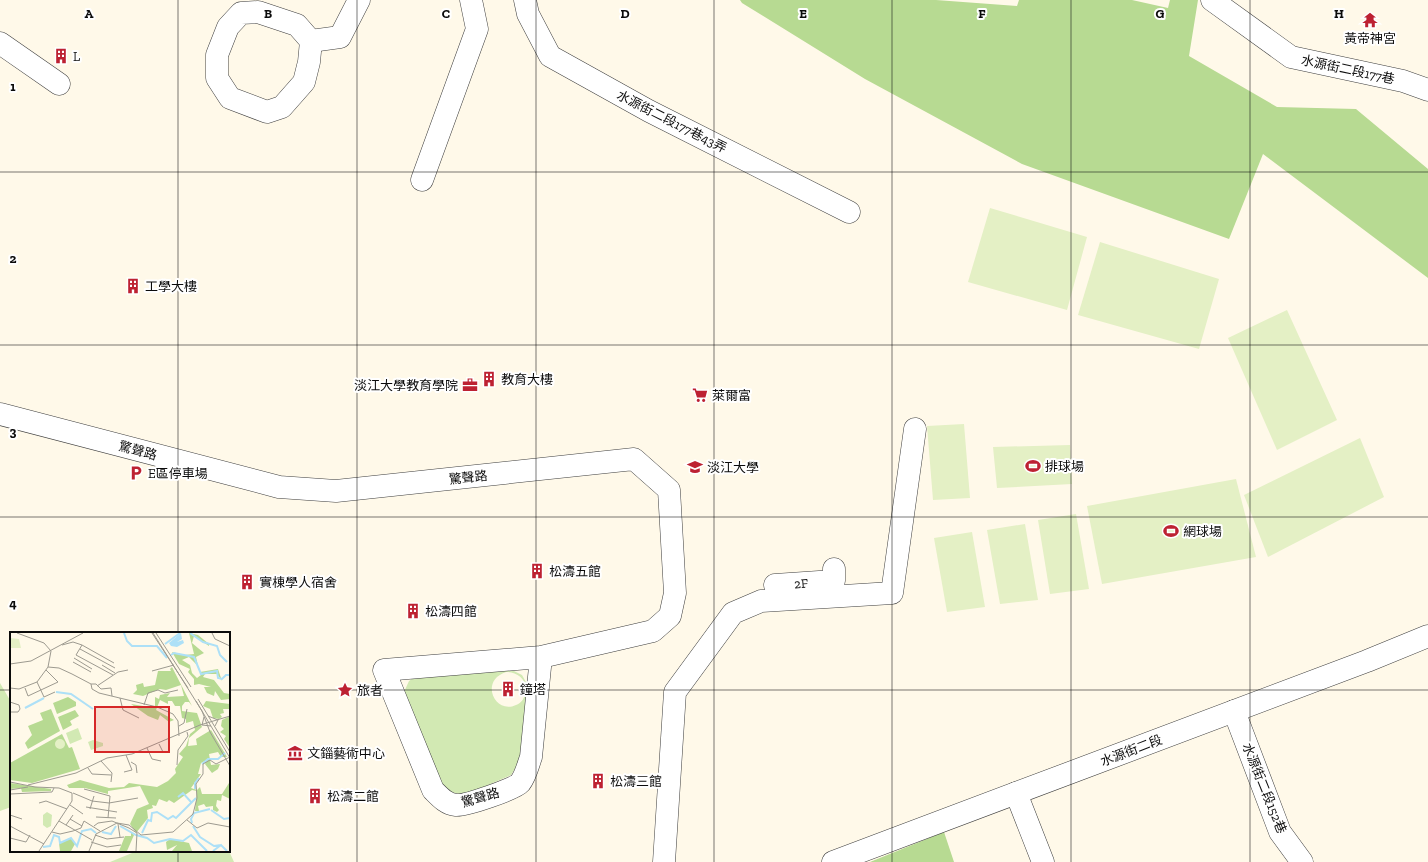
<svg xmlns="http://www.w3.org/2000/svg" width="1428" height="862" font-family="'Zilla Slab','Noto Sans TC',serif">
<rect width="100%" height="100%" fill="#fff9e9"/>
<!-- green -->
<g fill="#d2e9b3" fill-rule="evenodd">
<path d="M512 670 522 675 527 684 528 696 521 759 511 775 472 792 461 794 450 792 439 785 404 692 409 681 419 674ZM506 672C517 672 529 680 525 694 524 699 521 703 516 705 495 715 479 681 506 672Z"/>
<polygon points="0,683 11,702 11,807 0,811"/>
<polygon points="137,851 229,851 234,862 110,862"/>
</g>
<!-- forest -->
<g fill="#b7da92">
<polygon points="740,0 936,0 1017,6 1019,0 1132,0 1168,8 1170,0 1198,0 1189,56 1277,107 1356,109 1428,169 1428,278 1263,154 1229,239 1022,164 865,79 742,3"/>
<polygon points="944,832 954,862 870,862"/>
</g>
<!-- pitch -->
<g fill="#e4f0c5">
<polygon points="990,208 1087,237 1067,310 968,282"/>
<polygon points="1100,242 1219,279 1199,349 1078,315"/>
<polygon points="1287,310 1337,420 1277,450 1228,338"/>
<polygon points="964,424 970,498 933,500 927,426"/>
<polygon points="1360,438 1384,497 1268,557 1244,495"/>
<polygon points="1070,445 1072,484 997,488 993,447"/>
<polygon points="1236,479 1256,557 1102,584 1087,506"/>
<polygon points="1076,514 1089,589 1050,594 1038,520"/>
<polygon points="1025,524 1038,600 1000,604 987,530"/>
<polygon points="972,532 985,607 947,612 934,538"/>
</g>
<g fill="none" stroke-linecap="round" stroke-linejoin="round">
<!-- minor casing -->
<g stroke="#3e3e3e" stroke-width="23">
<g id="minor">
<polyline points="525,0 528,14 550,56 649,111 849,212"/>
<polyline points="1212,0 1291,57 1403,81 1428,90"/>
<polygon points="258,12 297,25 311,41 309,62 304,82 282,107 267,112 230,98 217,78 217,55 228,27 241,13"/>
<polyline points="311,41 340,37 359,0"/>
<polyline points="0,43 59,84"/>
<polyline points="422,180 477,29 471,0"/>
<path d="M0 414 279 487 336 491 634 459 669 490 675 593 670 616 653 631 541 657 384 670 433 790C440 797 446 804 456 805 465 806 515 789 520 783 526 775 528 765 531 757L541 657"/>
<polyline points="775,585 834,581 834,569"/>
<polyline points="1234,711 1280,832 1302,862"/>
<polyline points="1016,793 1043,862"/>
<polyline points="664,862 675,692 733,613 761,601 892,593 915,429"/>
<polyline points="833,862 1367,661 1428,636"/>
</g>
</g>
<!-- minor -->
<use href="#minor" stroke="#fff" stroke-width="22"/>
</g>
<!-- grid -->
<path fill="none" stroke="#0b0b0b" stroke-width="1" stroke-opacity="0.55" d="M178 0V633M357 0V862M536 0V862M714 0V862M892 0V862M1071 0V862M1250 0V862M0 172H1428M0 345H1428M0 517H1428M0 690H11M229 690H1428M178 851V862"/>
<!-- icons -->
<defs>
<g id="temple-bare" transform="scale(1.2)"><path d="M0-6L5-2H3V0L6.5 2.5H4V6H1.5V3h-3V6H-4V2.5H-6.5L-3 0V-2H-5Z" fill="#bd2132" stroke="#fff" stroke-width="2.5" paint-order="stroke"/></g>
<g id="building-bare" transform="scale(1.2)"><path d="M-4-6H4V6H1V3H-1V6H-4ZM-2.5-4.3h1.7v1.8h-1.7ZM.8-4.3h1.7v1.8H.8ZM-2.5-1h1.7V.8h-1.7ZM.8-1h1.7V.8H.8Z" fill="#bd2132" stroke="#fff" stroke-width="2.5" paint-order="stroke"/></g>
<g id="office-bare" transform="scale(1.2)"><path d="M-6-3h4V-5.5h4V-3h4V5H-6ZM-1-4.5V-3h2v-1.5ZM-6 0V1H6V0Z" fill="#bd2132" stroke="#fff" stroke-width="2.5" paint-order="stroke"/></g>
<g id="supermarket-bare" transform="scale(1.2)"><path d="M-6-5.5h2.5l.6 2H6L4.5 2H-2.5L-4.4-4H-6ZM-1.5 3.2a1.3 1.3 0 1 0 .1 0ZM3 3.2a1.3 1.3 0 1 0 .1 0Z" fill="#bd2132" stroke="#fff" stroke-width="2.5" paint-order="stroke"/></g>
<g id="stadium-bare" transform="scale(1.2)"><path d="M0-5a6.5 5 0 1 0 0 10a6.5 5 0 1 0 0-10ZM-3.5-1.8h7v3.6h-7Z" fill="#bd2132" stroke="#fff" stroke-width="2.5" paint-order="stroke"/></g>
<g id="university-bare" transform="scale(1.2)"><path d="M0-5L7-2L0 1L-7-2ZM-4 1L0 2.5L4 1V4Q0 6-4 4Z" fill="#bd2132" stroke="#fff" stroke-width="2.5" paint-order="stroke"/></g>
<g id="parking-bare" transform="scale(1.2)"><path d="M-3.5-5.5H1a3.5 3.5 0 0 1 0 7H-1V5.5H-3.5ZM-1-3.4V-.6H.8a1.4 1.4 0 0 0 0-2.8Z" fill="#bd2132" stroke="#fff" stroke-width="2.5" paint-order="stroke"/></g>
<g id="sight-bare" transform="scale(1.2)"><path d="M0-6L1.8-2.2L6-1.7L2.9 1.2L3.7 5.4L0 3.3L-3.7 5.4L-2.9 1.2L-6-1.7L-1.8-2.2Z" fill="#bd2132" stroke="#fff" stroke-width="2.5" paint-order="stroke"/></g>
<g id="museum-bare" transform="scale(1.2)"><path d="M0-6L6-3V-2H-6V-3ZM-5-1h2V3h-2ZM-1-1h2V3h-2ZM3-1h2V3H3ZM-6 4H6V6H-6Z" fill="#bd2132" stroke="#fff" stroke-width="2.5" paint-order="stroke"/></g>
</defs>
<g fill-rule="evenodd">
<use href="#temple-bare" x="1370" y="20"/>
<use href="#building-bare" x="61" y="56"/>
<use href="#building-bare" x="133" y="286"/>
<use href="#building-bare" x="489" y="379"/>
<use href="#office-bare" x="470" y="385"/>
<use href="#supermarket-bare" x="700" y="395"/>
<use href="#stadium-bare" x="1033" y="466"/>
<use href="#university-bare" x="695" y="467"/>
<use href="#parking-bare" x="136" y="473"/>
<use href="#stadium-bare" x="1171" y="531"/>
<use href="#building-bare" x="537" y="571"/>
<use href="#building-bare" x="247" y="582"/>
<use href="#building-bare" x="413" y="611"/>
<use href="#building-bare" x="508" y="689"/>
<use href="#sight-bare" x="345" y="690"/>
<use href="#museum-bare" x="295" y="753"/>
<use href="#building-bare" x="598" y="781"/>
<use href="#building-bare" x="315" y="796"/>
</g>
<g text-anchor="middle" stroke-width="4" stroke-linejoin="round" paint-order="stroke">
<!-- poi labels -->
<g font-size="13" fill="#0b0b0b" stroke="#fff" text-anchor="start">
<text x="1370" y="43" text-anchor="middle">黃帝神宮</text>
<text x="73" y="61">L</text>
<text x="145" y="291">工學大樓</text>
<text x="501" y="384">教育大樓</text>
<text x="458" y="390" text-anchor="end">淡江大學教育學院</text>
<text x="712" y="400">萊爾富</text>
<text x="1045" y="471">排球場</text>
<text x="707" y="472">淡江大學</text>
<text x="148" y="478">E區停車場</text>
<text x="1183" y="536">網球場</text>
<text x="549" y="576">松濤五館</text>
<text x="259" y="587">實棟學人宿舍</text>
<text x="425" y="616">松濤四館</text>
<text x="520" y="694">鐘塔</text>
<text x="357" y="695">旅者</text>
<text x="307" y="758">文錙藝術中心</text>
<text x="610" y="786">松濤三館</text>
<text x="327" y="801">松濤二館</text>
</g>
<!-- street labels -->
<g font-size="13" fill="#0b0b0b" stroke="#fff">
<text transform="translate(1348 69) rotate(12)" y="5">水源街二段177巷</text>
<text transform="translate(672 121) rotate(27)" y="5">水源街二段177巷43弄</text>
<text transform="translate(138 450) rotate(15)" y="5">驚聲路</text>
<text transform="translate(468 477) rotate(-6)" y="5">驚聲路</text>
<text transform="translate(801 583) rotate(-5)" y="5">2F</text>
<text transform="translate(1131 750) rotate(-21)" y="5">水源街二段</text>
<text transform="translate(1265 788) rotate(68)" y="5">水源街二段152巷</text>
<text transform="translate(480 797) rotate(-16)" y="5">驚聲路</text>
</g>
</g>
<!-- overview -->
<g transform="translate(10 632)">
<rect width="220" height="220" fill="#fff9e9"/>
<path d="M68 96 72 107 60 112 56 101ZM83 108 93 111V114L81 118 78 110ZM37 180 42 183 41 194 37 196 33 193V183Z" fill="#d2e9b3"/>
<path d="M179 1 188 3 199 12V14L184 4 182 11 194 21 186 25 188 34 179 25 172 28 180 33 182 41 187 46 191 43 190 40 208 37 212 49 207 42H195L193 45 204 48 214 61 220 62V67L211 68 205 59 204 64 197 61 194 55H201L189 52 184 53V47L178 40 180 37 169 32 162 20 175 23 184 22ZM162 35 182 74 179 70H175L172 74V79L187 81 192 95 179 106 178 114 187 113 186 107 201 98 217 125H211L208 120 199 122 201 133 210 132 208 137 202 141 195 132 197 128 191 131 188 142H191L181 156 187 158 190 155 192 162H212L219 151 220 167 212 163 211 169 207 168 206 174 209 178 207 180 203 178V174L196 175 194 172 188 174 189 179H185L187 159 182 158 164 171 159 168 157 170 149 167 146 174 142 173 143 176 137 178 138 186 126 201 120 192 127 177 139 172 130 154 98 159V162L75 156H59L57 153 70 148 99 156 114 155 119 151 147 155 158 149 166 141 165 137 173 125 169 122 176 114 180 102 185 98 183 89 176 91V87L172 86 170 74H165L162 69H158V72L150 68 146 78 164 88 159 90 150 83 148 88 138 84 121 72 145 76V65L149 67 150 63 160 61 157 65 174 64 171 53 156 58 150 57 133 64 123 62 127 58 126 53 133 51 134 55 145 53 148 39H161L160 37ZM58 65 66 70V74L47 82 43 71ZM196 69 220 72V77H213L214 81 210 82 212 85 209 87 203 86 200 77 193 74ZM41 77 50 99 18 117 15 111 22 103 18 94 33 88 30 81ZM65 78 69 84 60 89 62 93 53 98 48 85ZM220 84V116L214 107 216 104 210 100 214 97 211 94 212 88ZM52 102 59 116 62 115 70 137 22 151 0 148V131ZM0 151 41 157V159L12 160 11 156 0 157ZM121 200 124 203 117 219H109L115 204H121ZM61 206 65 212 61 219H64H50L49 211ZM160 207 179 211 182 219H162L167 213 157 218 156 210Z" fill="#b7da92"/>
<path d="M0 6 9 7 11 16H0ZM45 112a5 5 0 1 1 10 0a5 5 0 1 1-10 0Z" fill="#e4f0c5"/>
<path d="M171 1 172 7 167 10 173 8 174 11 167 15 161 14 159 11Z" fill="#ade0f7"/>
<path fill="none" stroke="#ade0f7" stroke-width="2" d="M114 1 117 9 122 14H147L157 26M180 1 193 10 207 14 210 23 217 30M155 12 170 1M161 23 164 21 184 25 191 42 207 39 208 46 212 47 216 43H220M46 60 61 62 83 77M15 76 34 66M192 132 198 127H208L215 121M185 157V151L189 146M168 165 173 161 181 170M201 178 214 187 220 186M182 191 181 187 184 181 200 177M110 194 126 203 137 206 144 211 160 207 173 209 181 203 197 219M183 194 190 205 204 214 211 213M92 200 101 202 106 194M132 201 138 188 141 189 142 181 147 180 158 187 163 184 166 186 186 166M33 215 40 214 44 203 49 205 50 211 61 206 67 214 72 199 81 197 86 201M203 219 211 213 217 219"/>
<path fill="none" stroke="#9d9a90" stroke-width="1" d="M142 1 178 56M143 1 192 79 200 100 220 134M146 1 181 55M202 1 205 7 220 14M52 13 63 10 72 13 66 23 103 43M72 13 104 31M70 17 105 36M64 26 82 37M63 30 81 40M0 32 21 29 73 1M92 33 105 41M38 35 49 36 62 42 81 52 82 57 89 61 147 75 163 82 168 89 169 104M142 39 164 33M27 50 34 65 45 60M81 52H86L91 57 101 56 102 64M87 54 108 40 118 38M0 56 9 57 27 50 38 35 41 19 34 11 7 1M15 56 18 64 48 50 36 38M110 66 113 78 129 86M188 67 220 120M186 69 220 126M0 70 9 73 10 77 8 80H0M134 73 138 61 148 58 155 61 168 58M198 84 208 88 205 94M194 85 192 93 201 94M169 94 174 91 177 77M149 112 153 120H160M137 116 142 127 151 129M91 129 102 141 101 150M121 130 126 133 127 141M167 133 168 118 178 104 177 100M78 136 82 142 101 143M114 140 122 138 116 123M0 150 25 155 49 156 62 161V169L29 219M18 153 66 141 97 126 122 122 190 93 220 84M74 157 100 164 98 186M0 158 18 155M63 161 82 169 99 171 128 166M0 162 42 160 44 156M29 171 36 169 57 177M60 173 73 182M76 175 107 180M80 177 84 164M0 183 12 187M86 185 106 186M60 187 72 194M177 188 187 196 198 191 220 195M49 189 82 208M108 192 110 205M56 193 63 183M0 194 34 212M84 194 88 191 102 189 119 196 127 201 126 219M42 200 50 202 63 199 71 196 74 189 90 199M85 203 97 207 114 205M0 206 16 210 20 203M81 210 97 215 111 213M79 219 86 202 107 191 119 193 131 203 163 200 183 182 187 166 186 152 193 142V132L200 128 206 132 220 125"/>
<path fill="#d62828" fill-opacity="0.15" stroke="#d62828" stroke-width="2" d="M85 75H159V120H85Z"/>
<rect width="220" height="220" fill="none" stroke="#0b0b0b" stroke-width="2"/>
</g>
<g font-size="13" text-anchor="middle" font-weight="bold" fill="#0b0b0b" stroke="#fff" stroke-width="4" stroke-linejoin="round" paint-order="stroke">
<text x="89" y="18">A</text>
<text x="268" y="18">B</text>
<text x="446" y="18">C</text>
<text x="625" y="18">D</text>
<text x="803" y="18">E</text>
<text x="982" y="18">F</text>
<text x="1160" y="18">G</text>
<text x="1339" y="18">H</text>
<text x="13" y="91">1</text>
<text x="13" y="263">2</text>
<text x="13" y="436">3</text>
<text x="13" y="608">4</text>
</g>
</svg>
